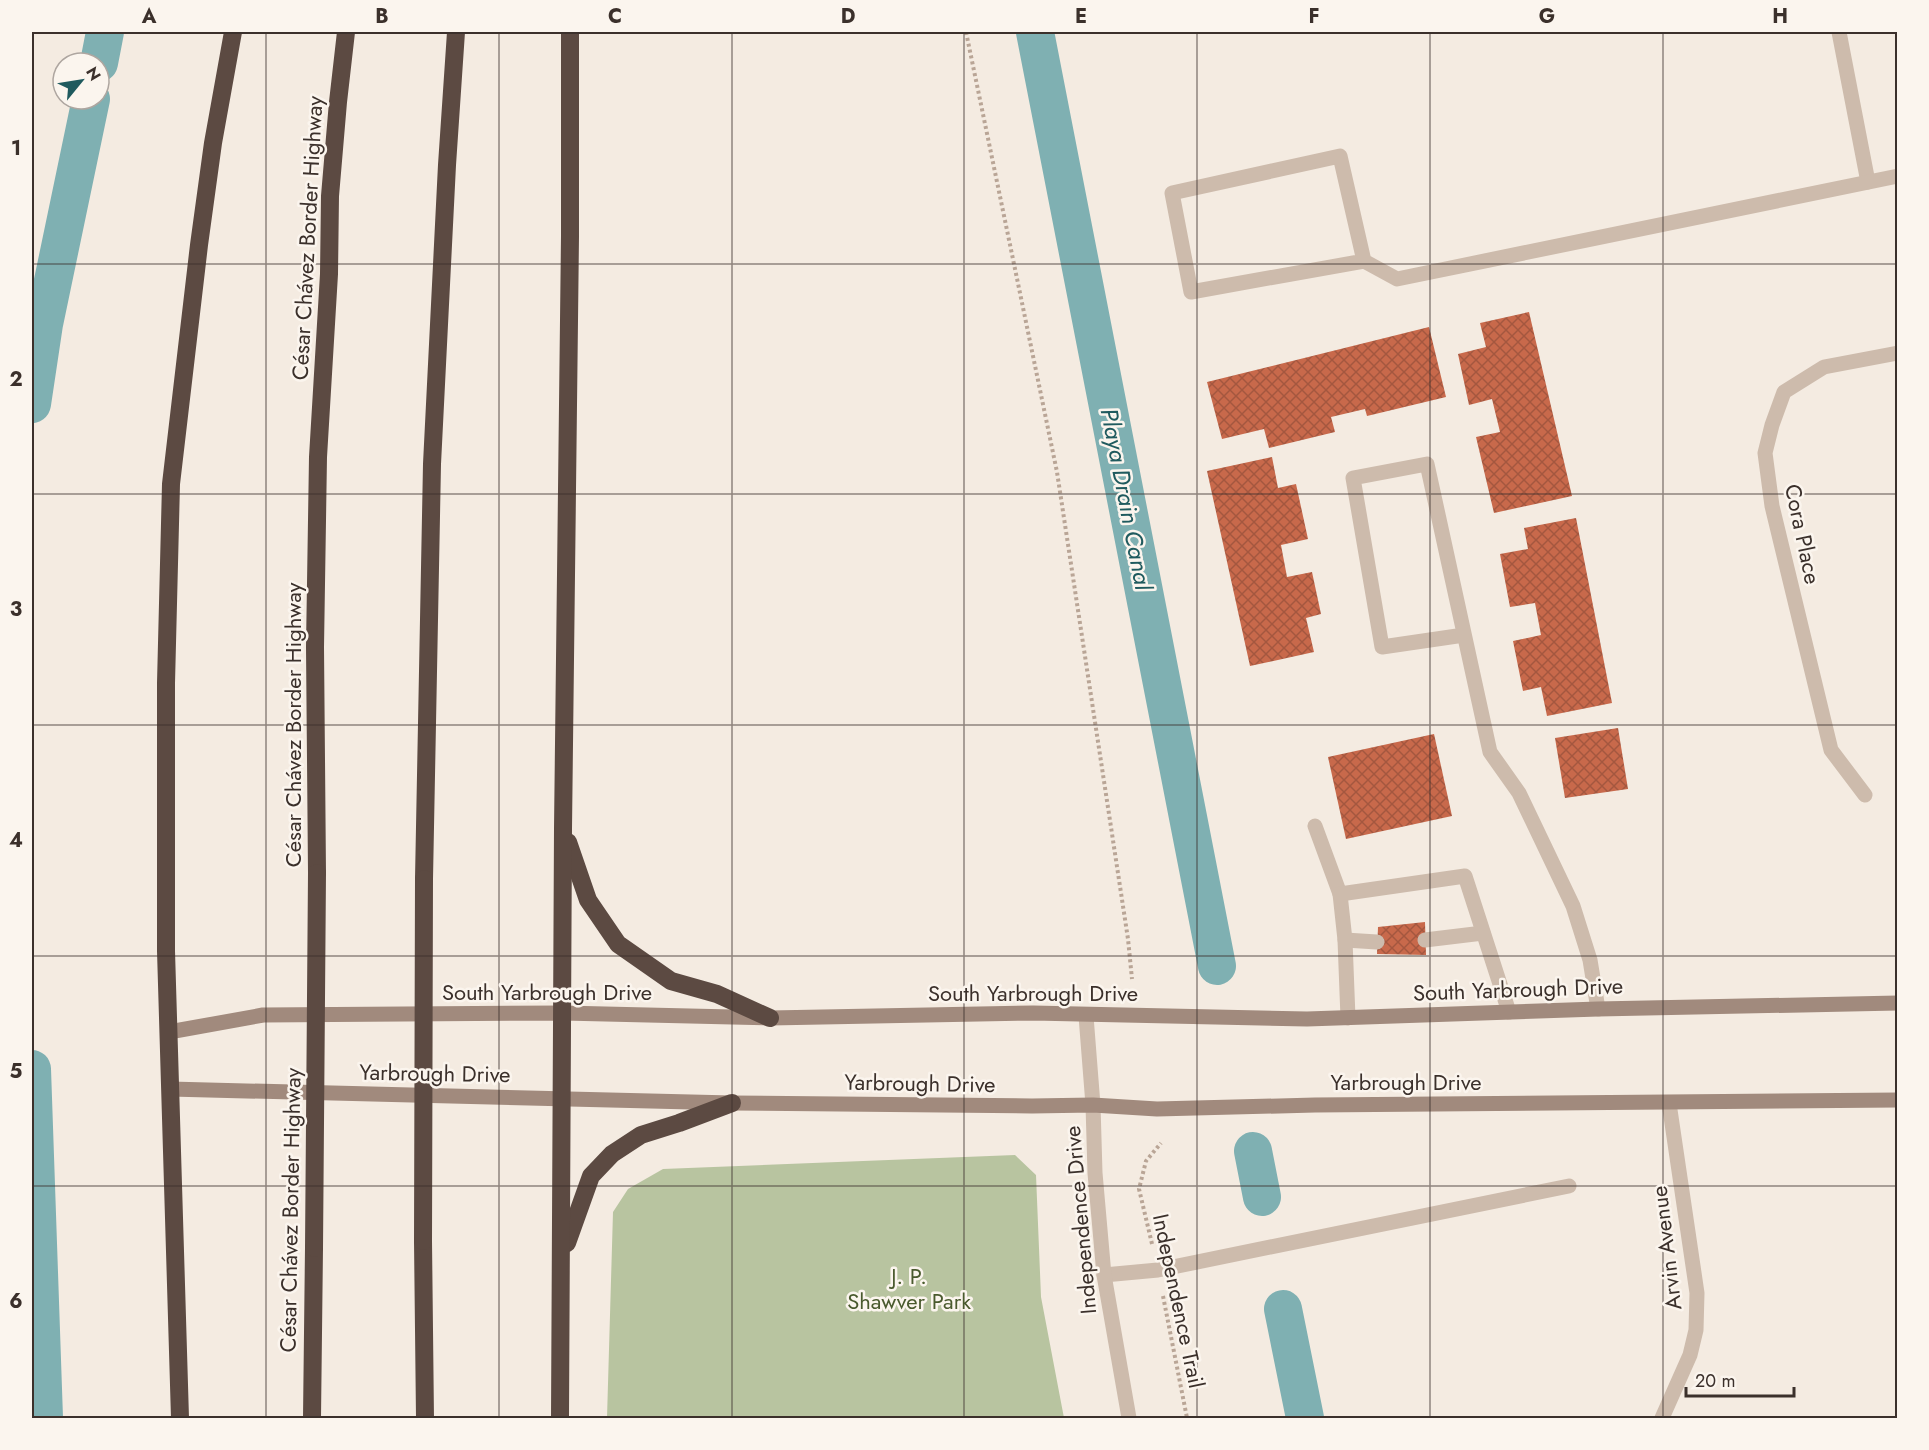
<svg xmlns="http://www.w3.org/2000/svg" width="1929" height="1450" font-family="Jost,sans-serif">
<defs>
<pattern id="building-cross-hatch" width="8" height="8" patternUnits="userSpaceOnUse" patternTransform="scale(1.5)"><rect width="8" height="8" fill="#c8694b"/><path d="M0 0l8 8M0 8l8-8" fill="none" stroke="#a4573f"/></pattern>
</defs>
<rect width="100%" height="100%" fill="#f4ebe1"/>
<!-- green -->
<polygon fill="#b8c4a0" points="1015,1155 1036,1175 1041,1297 1064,1418 607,1418 613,1212 628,1189 663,1169"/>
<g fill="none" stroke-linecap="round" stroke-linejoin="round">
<!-- canal -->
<g stroke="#7fb0b2" stroke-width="38">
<polyline points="1035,32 1217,966"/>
<polyline points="99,63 105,32"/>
<polyline points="32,404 44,324 91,99"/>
<polyline points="32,1069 44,1418"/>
<polyline points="1253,1151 1262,1197"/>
<polyline points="1283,1309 1305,1418"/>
</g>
</g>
<!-- building -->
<g fill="url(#building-cross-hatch)">
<polygon points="1529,312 1572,496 1494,513 1476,437 1500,432 1492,399 1469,405 1458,354 1486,347 1480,323"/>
<polygon points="1429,327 1446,397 1367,416 1365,409 1331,417 1335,432 1269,448 1264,429 1222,439 1207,382"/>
<polygon points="1272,457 1278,488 1296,484 1308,539 1281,545 1287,577 1312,572 1321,614 1306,618 1314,652 1250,666 1207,471"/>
<polygon points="1576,518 1612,703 1547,716 1541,687 1523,691 1513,641 1541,635 1535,603 1510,607 1500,554 1528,549 1524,528"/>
<polygon points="1618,728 1628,789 1565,798 1555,738"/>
<polygon points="1434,734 1452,816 1346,839 1328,757"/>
<polygon points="1425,922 1426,955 1377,954 1378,927"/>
</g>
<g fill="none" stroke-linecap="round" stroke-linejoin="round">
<!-- path -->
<g stroke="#b9a596" stroke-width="4" stroke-dasharray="3 3" stroke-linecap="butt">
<polyline points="966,32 1057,472 1128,939 1132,979"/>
<polyline points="1152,1244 1139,1189 1146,1161 1161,1143"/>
<polyline points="1163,1296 1187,1418"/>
</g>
<!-- service -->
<g stroke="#cdbbac" stroke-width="15">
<polyline points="1839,32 1868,182"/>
<polyline points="1364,261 1340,156 1172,193 1191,292 1364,261 1397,279 1898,176"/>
<polyline points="1464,635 1382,647 1353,478 1427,464 1490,752 1519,793 1573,906 1590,960 1598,1009"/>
<polyline points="1315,826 1340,894"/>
<polyline points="1345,940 1377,942"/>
<polyline points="1425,940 1483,933"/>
<polyline points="1348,1018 1345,940 1340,894 1465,876 1509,1012"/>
</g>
<!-- minor -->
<g stroke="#cdbbac" stroke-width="15">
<polyline points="1865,795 1831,750 1772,506 1765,453 1772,425 1784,392 1824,367 1898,353"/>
<polyline points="1104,1275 1158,1270 1569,1186"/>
<polyline points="1662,1418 1690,1355 1696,1330 1697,1293 1669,1103"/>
</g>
<!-- tertiary -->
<polyline stroke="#cdbbac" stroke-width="15" points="1086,1016 1093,1105 1095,1173 1104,1275 1129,1418"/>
<!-- secondary -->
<g stroke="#a18a7d" stroke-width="15">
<polyline points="169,1032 263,1015 563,1013 770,1018 1033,1013 1307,1019 1598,1009 1898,1003"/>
<polyline points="170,1089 732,1103 1032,1106 1093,1105 1157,1109 1315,1105 1898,1100"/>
</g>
<!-- motorway -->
<g stroke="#5c4a42" stroke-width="18">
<polyline points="568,842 588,900 618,944 671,981 717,994 770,1018"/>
<polyline points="317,873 315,647 318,457 329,274 330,196 338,102 346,32"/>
<polyline points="424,879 432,464 447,165 456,32"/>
<polyline points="423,1241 425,1418"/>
<polyline points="567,1243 591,1176 612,1154 641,1135 679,1123 732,1103"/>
<polyline points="180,1418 166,951 166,683 171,484 199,245 213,143 233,32"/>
<polyline points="312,1418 314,1248"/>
<polyline points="560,1418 563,829 570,236 570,32"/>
</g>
<!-- motorway-bridge -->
<g stroke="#5c4a42" stroke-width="18">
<polyline points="423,1241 424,879"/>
<polyline points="314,1248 317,873"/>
</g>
</g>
<!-- grid -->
<path fill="none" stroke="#3b302b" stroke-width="1.5" stroke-opacity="0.55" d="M266 32V1418M499 32V1418M732 32V1418M964 32V1418M1197 32V1418M1430 32V1418M1663 32V1418M32 264H1898M32 494H1898M32 725H1898M32 956H1898M32 1186H1898"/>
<g text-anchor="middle" stroke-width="5" stroke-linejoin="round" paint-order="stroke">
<!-- street labels -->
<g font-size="22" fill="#3b302b" stroke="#fbf5ee">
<text transform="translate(307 238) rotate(-87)" y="8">César Chávez Border Highway</text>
<text transform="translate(1803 534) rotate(78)" y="8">Cora Place</text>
<text transform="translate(293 725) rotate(-90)" y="8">César Chávez Border Highway</text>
<text transform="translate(1518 989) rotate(-2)" y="8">South Yarbrough Drive</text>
<text x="547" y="1000">South Yarbrough Drive</text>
<text x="1033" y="1001">South Yarbrough Drive</text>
<text transform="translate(435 1073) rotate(1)" y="8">Yarbrough Drive</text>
<text x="1406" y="1090">Yarbrough Drive</text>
<text transform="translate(920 1083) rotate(1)" y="8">Yarbrough Drive</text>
<text transform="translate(290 1210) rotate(-89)" y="8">César Chávez Border Highway</text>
<text transform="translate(1080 1220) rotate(-95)" y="8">Independence Drive</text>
<text transform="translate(1666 1248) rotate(-97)" y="8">Arvin Avenue</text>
<text transform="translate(1179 1301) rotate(78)" y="8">Independence Trail</text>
</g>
<!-- park labels -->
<g font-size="22" fill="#4a5a2e" stroke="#fbf5ee">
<text x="909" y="1284">J. P.<tspan x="909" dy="25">Shawver Park</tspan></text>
</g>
<!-- water labels -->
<g font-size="24" font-style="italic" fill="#1f5a5e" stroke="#fbf5ee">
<text transform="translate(1126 499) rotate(79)" y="8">Playa Drain Canal</text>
</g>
</g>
<!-- border -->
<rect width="1929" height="1450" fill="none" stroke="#fbf5ee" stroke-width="66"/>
<!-- north arrow -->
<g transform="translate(81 81) rotate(60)"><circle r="28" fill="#fbf5ee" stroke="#aea6a0" stroke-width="1.5"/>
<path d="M0-4.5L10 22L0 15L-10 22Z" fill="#1f5a5e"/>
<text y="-9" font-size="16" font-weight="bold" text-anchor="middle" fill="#3b302b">N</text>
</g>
<!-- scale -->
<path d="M1686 1387v9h108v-9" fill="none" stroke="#3b302b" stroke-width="3"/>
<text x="1695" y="1387" font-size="18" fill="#3b302b" stroke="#fbf5ee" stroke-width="4.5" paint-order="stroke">20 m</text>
<rect x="33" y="33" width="1863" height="1384" fill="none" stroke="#3b302b" stroke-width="2"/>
<g font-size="20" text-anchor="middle" font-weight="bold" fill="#3b302b">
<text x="149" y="23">A</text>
<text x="382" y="23">B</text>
<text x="615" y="23">C</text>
<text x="848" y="23">D</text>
<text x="1081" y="23">E</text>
<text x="1314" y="23">F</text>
<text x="1547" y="23">G</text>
<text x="1780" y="23">H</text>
<text x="16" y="155">1</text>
<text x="16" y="386">2</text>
<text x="16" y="616">3</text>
<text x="16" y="847">4</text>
<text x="16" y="1078">5</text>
<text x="16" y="1308">6</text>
</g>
</svg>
